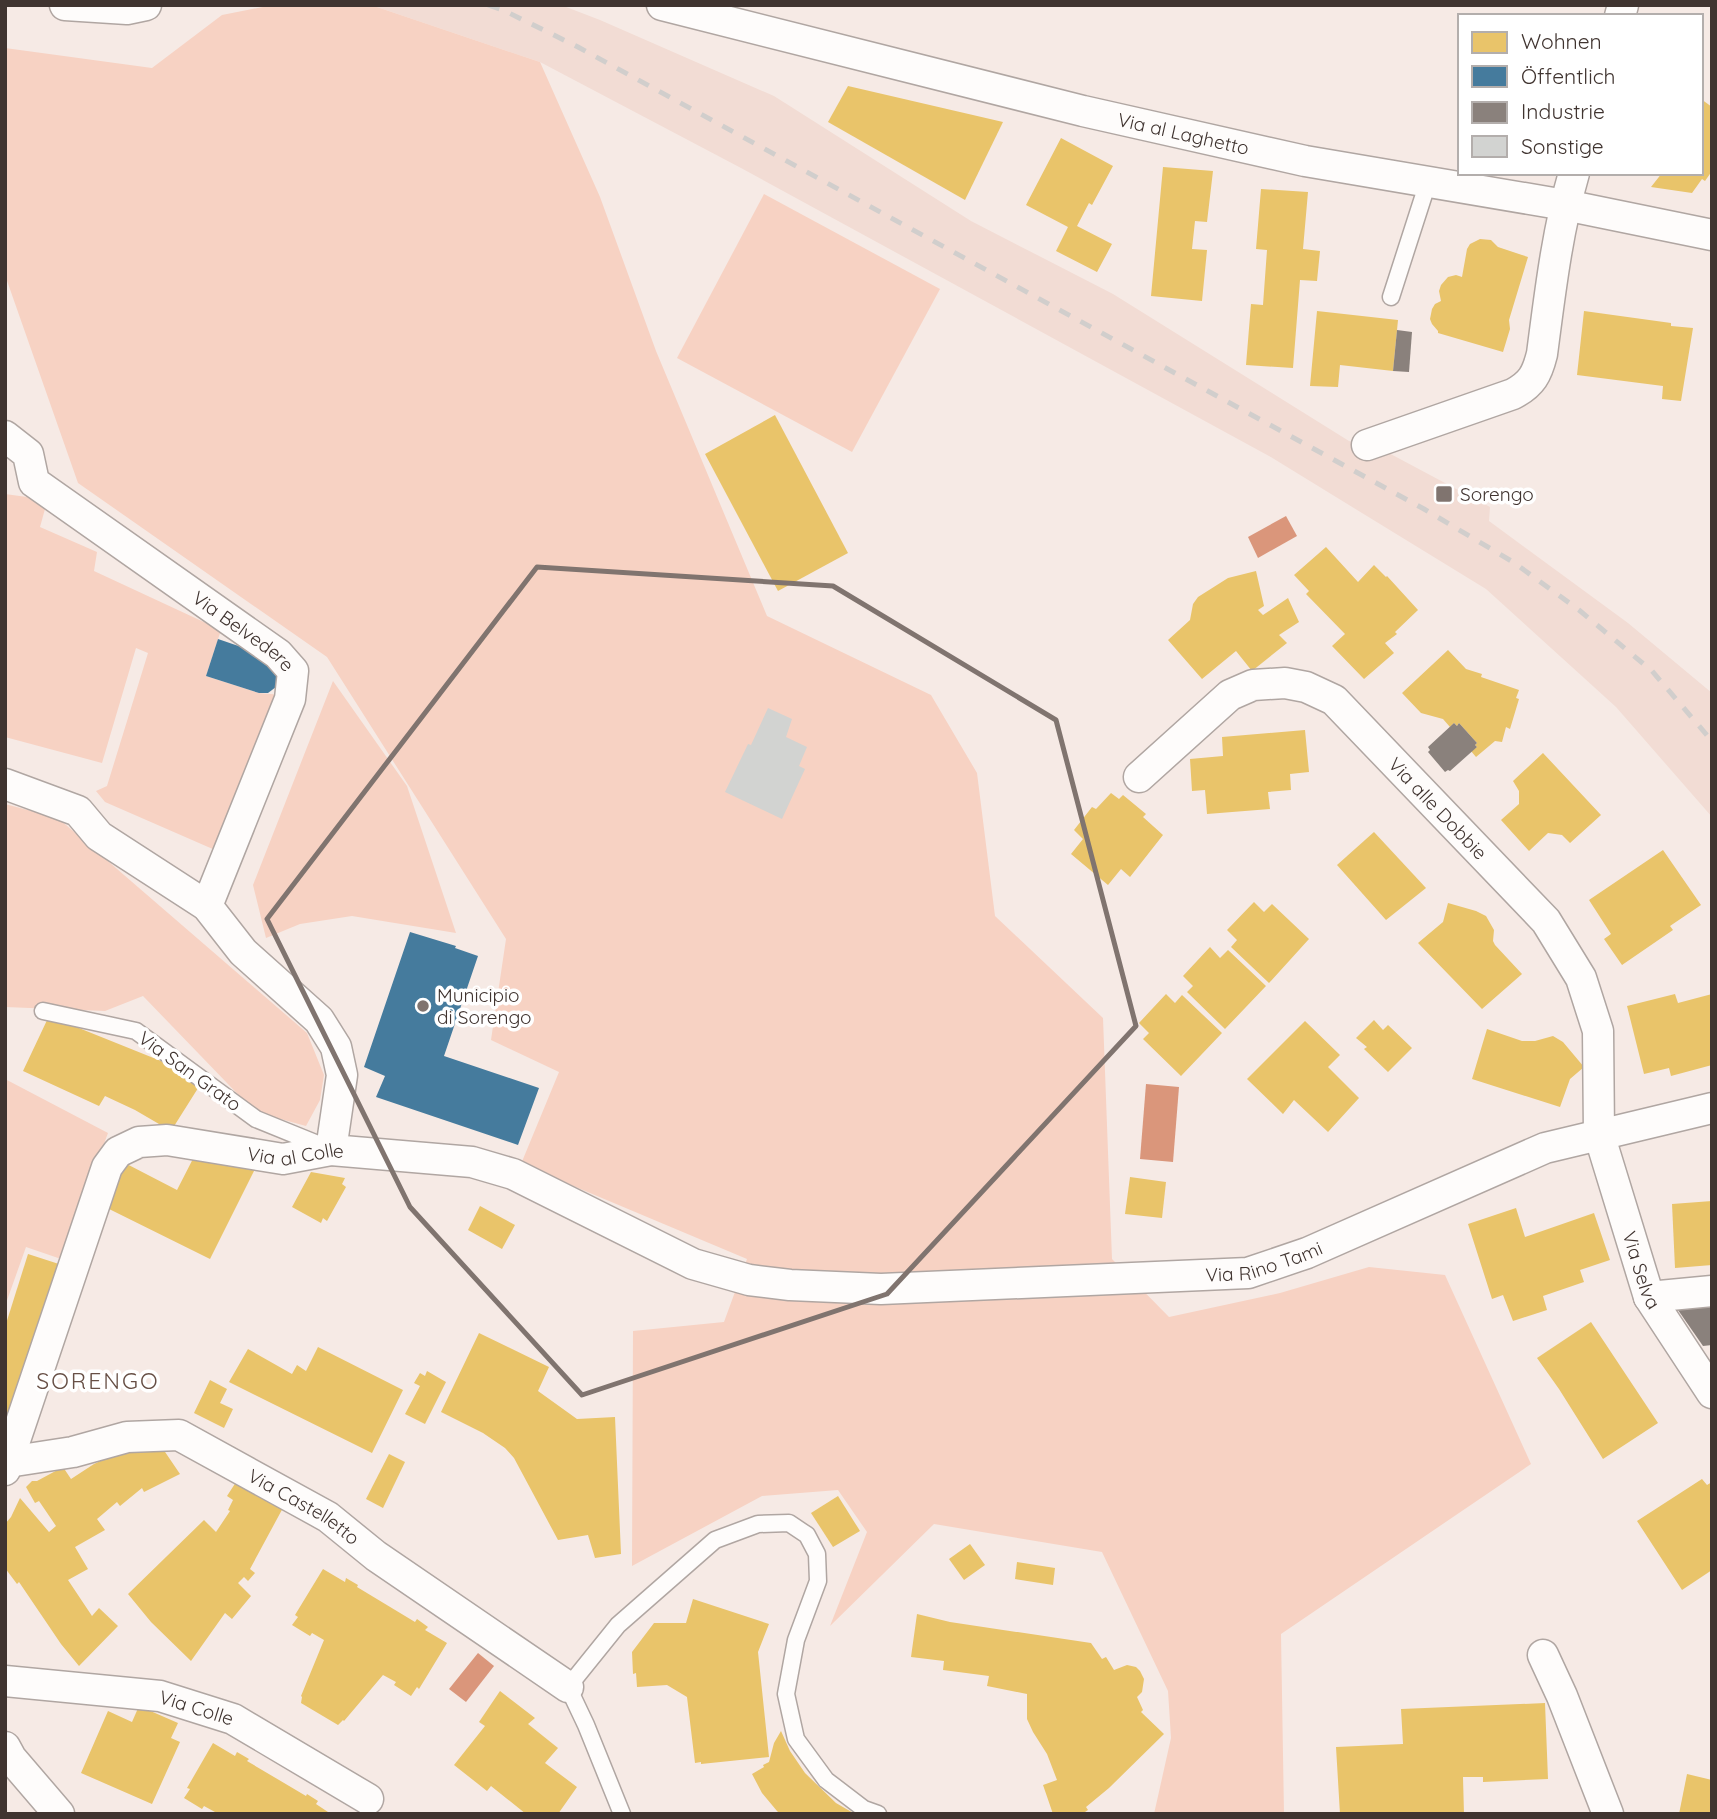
<svg xmlns="http://www.w3.org/2000/svg" width="1717" height="1819" font-family="Quicksand,sans-serif">
<rect width="100%" height="100%" fill="#f6eae5"/>
<!-- built -->
<polygon fill="#f2dcd4" points="349,5 561,5 600,20 774,96 971,221 1113,294 1349,441 1385,451 1490,507 1489,521 1628,623 1712,693 1712,817 1616,707 1486,589 1269,456 741,168 540,62 374,6"/>
<!-- green -->
<g fill="#f7d2c3">
<polygon points="273,5 374,6 540,62 600,197 656,351 767,616 931,695 977,773 995,916 1103,1018 1112,1259 1169,1317 1280,1293 1369,1267 1445,1275 1531,1464 1281,1634 1284,1814 1154,1814 1171,1738 1168,1691 1102,1552 934,1524 830,1626 867,1532 838,1490 762,1496 632,1566 633,1331 724,1322 747,1259 521,1164 559,1072 491,1040 506,939 327,657 78,483 5,275 5,48 152,68 222,15"/>
<polygon points="764,194 940,289 852,452 677,358"/>
<polygon points="5,494 27,497 45,509 40,527 97,552 94,571 221,630 206,676 259,693 282,695 215,850 105,802 96,791 107,786 148,653 136,648 102,763 5,737"/>
<polygon points="333,681 407,786 456,933 352,916 300,924 266,938 253,885"/>
<polygon points="5,804 58,818 307,1033 324,1075 320,1100 306,1126 255,1112 143,996 105,1011 5,1007"/>
<polygon points="5,1079 108,1133 61,1259 26,1247 5,1306"/>
</g>
<!-- water -->
<g fill="#da967b">
<polygon points="1286,516 1297,536 1258,558 1248,537"/>
<polygon points="1146,1084 1179,1087 1173,1162 1140,1159"/>
<polygon points="478,1653 494,1666 466,1702 449,1689"/>
</g>
<!-- homes -->
<g fill="#e9c46a">
<polygon points="848,86 1003,122 965,200 828,122"/>
<polygon points="1701,99 1712,107 1712,171 1705,181 1702,179 1692,193 1651,187 1662,173 1701,173"/>
<polygon points="1061,138 1113,166 1092,205 1089,203 1077,226 1112,244 1097,272 1056,251 1068,227 1026,205"/>
<polygon points="1163,167 1213,171 1207,222 1195,221 1192,249 1207,250 1202,301 1151,296"/>
<polygon points="1261,189 1308,192 1303,249 1320,251 1317,281 1300,280 1293,368 1246,365 1251,304 1263,305 1267,250 1256,249"/>
<polygon points="1480,239 1491,240 1498,247 1528,257 1509,320 1510,329 1503,352 1438,333 1438,331 1432,324 1430,319 1432,309 1435,304 1441,301 1439,291 1441,285 1448,277 1456,275 1462,277 1467,249 1470,244"/>
<polygon points="1317,311 1398,320 1393,371 1340,365 1338,387 1310,386"/>
<polygon points="1584,311 1671,323 1671,326 1693,328 1681,401 1662,399 1663,386 1577,375"/>
<polygon points="775,415 848,553 778,591 705,454"/>
<polygon points="1326,547 1358,582 1374,565 1386,577 1387,576 1418,610 1395,632 1397,634 1385,643 1394,653 1364,679 1332,646 1345,634 1306,594 1309,591 1294,575"/>
<polygon points="1256,571 1264,606 1258,610 1263,615 1288,598 1299,622 1279,635 1287,643 1252,671 1236,651 1202,679 1168,640 1190,620 1193,604 1198,597 1228,578"/>
<polygon points="1448,650 1466,669 1482,674 1481,677 1519,690 1516,698 1519,699 1510,729 1506,727 1502,742 1495,741 1476,757 1471,751 1477,747 1475,745 1477,743 1459,723 1457,726 1454,723 1450,727 1443,719 1421,713 1402,693"/>
<polygon points="1305,730 1309,772 1290,774 1291,790 1268,792 1270,809 1207,814 1205,790 1192,791 1190,759 1223,756 1222,737"/>
<polygon points="1543,753 1601,815 1570,843 1562,835 1548,833 1529,851 1501,820 1519,804 1519,791 1513,781"/>
<polygon points="1111,793 1119,799 1123,795 1146,814 1143,817 1163,835 1130,877 1121,869 1108,885 1071,854 1083,839 1074,830 1092,807 1096,809"/>
<polygon points="1374,832 1426,888 1386,920 1337,865"/>
<polygon points="1663,850 1701,905 1670,926 1673,930 1622,965 1604,939 1611,934 1589,900"/>
<polygon points="1254,902 1264,912 1272,904 1309,939 1269,983 1231,947 1237,940 1227,930"/>
<polygon points="1448,903 1476,911 1486,916 1494,930 1493,941 1495,945 1522,974 1482,1009 1418,943 1443,922"/>
<polygon points="1210,947 1220,958 1228,950 1266,986 1225,1029 1187,992 1193,986 1183,976"/>
<polygon points="1166,994 1175,1003 1182,995 1222,1033 1181,1076 1143,1039 1149,1033 1139,1023"/>
<polygon points="1675,994 1678,1003 1712,994 1712,1065 1671,1076 1669,1068 1644,1074 1627,1006"/>
<polygon points="49,1016 161,1061 200,1085 171,1131 135,1110 105,1096 99,1106 23,1071"/>
<polygon points="1374,1020 1383,1030 1388,1025 1412,1048 1388,1072 1364,1049 1367,1047 1356,1038"/>
<polygon points="1305,1021 1340,1055 1328,1067 1359,1098 1328,1132 1294,1100 1283,1114 1247,1079"/>
<polygon points="1487,1029 1522,1041 1535,1041 1553,1036 1563,1042 1584,1067 1570,1079 1560,1107 1472,1079"/>
<polygon points="198,1149 258,1163 210,1259 101,1205 119,1160 177,1190"/>
<polygon points="311,1172 345,1178 342,1184 346,1187 327,1221 323,1218 321,1223 292,1207"/>
<polygon points="1130,1177 1166,1182 1162,1218 1125,1214"/>
<polygon points="1712,1201 1712,1265 1675,1268 1672,1204"/>
<polygon points="480,1206 515,1225 502,1249 468,1230"/>
<polygon points="1516,1208 1525,1237 1594,1213 1610,1260 1580,1270 1584,1282 1543,1296 1547,1310 1513,1321 1503,1295 1492,1299 1468,1224"/>
<polygon points="28,1254 62,1265 23,1391 5,1421 5,1327"/>
<polygon points="1591,1322 1658,1423 1603,1459 1559,1389 1537,1358"/>
<polygon points="479,1333 549,1367 538,1391 577,1419 615,1417 621,1554 595,1558 588,1535 558,1540 514,1458 505,1448 483,1433 441,1412"/>
<polygon points="318,1347 403,1390 372,1453 229,1382 248,1349 292,1374 297,1365 306,1371"/>
<polygon points="427,1371 446,1382 425,1424 405,1414 420,1386 414,1383 420,1373 425,1376"/>
<polygon points="210,1380 227,1389 220,1403 233,1409 224,1428 194,1413"/>
<polygon points="161,1446 180,1474 144,1492 142,1488 120,1506 117,1502 97,1519 105,1530 75,1547 88,1569 68,1580 92,1616 99,1608 118,1626 79,1666 61,1644 19,1582 17,1584 5,1568 5,1524 11,1517 20,1498 49,1532 56,1526 39,1501 35,1503 26,1487 32,1481 37,1481 63,1467 71,1479 94,1464 117,1453"/>
<polygon points="389,1454 405,1462 383,1508 366,1499"/>
<polygon points="238,1479 284,1506 250,1569 255,1573 248,1581 244,1577 238,1583 251,1596 232,1619 225,1613 191,1661 151,1622 128,1594 204,1520 216,1532 230,1511 228,1510 233,1500 227,1496"/>
<polygon points="1702,1479 1707,1485 1712,1482 1712,1570 1682,1590 1637,1521"/>
<polygon points="838,1496 860,1531 833,1547 811,1513"/>
<polygon points="970,1544 985,1565 964,1580 949,1559"/>
<polygon points="1017,1562 1055,1568 1053,1585 1015,1579"/>
<polygon points="323,1569 345,1582 346,1578 358,1585 357,1587 415,1622 417,1619 428,1627 425,1630 447,1643 419,1689 417,1687 411,1696 394,1685 396,1682 383,1675 344,1721 343,1720 338,1725 301,1703 302,1697 301,1696 324,1640 312,1633 310,1636 292,1625 298,1617 295,1615"/>
<polygon points="693,1599 769,1624 758,1652 769,1757 701,1764 701,1762 695,1763 687,1697 667,1685 637,1687 636,1673 633,1674 632,1652 654,1623 686,1623"/>
<polygon points="917,1614 950,1622 1091,1643 1102,1659 1106,1657 1114,1670 1127,1665 1136,1667 1140,1671 1144,1679 1142,1692 1137,1697 1143,1710 1141,1712 1164,1734 1109,1788 1086,1807 1088,1810 1082,1814 1053,1814 1043,1785 1057,1780 1047,1754 1033,1732 1027,1719 1027,1694 987,1686 989,1676 943,1670 944,1661 911,1657"/>
<polygon points="500,1691 535,1718 528,1724 558,1748 545,1763 577,1787 558,1814 526,1814 491,1786 487,1791 454,1765 485,1726 479,1722"/>
<polygon points="1545,1703 1548,1779 1483,1782 1483,1777 1463,1777 1464,1814 1340,1814 1336,1747 1403,1744 1401,1709"/>
<polygon points="139,1706 178,1723 171,1738 180,1742 152,1804 81,1773 108,1711 132,1722"/>
<polygon points="781,1731 790,1751 805,1773 836,1803 855,1814 780,1814 777,1811 762,1793 752,1774 764,1767 763,1765 769,1762 774,1743"/>
<polygon points="213,1743 235,1756 237,1752 249,1759 247,1761 306,1796 307,1794 318,1801 316,1804 331,1814 215,1814 215,1812 204,1806 202,1809 184,1798 190,1789 187,1788"/>
<polygon points="1687,1774 1712,1780 1712,1814 1679,1814"/>
</g>
<!-- public -->
<g fill="#457b9d">
<polygon points="218,639 274,658 281,679 276,687 268,693 259,693 206,676"/>
<polygon points="410,932 456,946 455,948 478,956 444,1056 539,1088 518,1145 376,1097 385,1076 364,1067"/>
</g>
<!-- industry -->
<g fill="#8a817c">
<polygon points="1397,330 1412,332 1409,372 1393,371"/>
<polygon points="1454,723 1457,726 1459,723 1477,743 1475,745 1477,747 1450,771 1448,770 1445,772 1428,752 1430,750 1428,747"/>
<polygon points="1712,1306 1712,1345 1703,1346 1678,1310"/>
</g>
<!-- building -->
<polygon fill="#d2d3d1" points="768,708 792,719 786,737 807,747 799,766 805,769 782,819 725,792 748,744 751,745"/>
<g fill="none" stroke-linecap="round" stroke-linejoin="round">
<!-- lane casing -->
<g stroke="#b0a6a2" stroke-width="19">
<g id="lane">
<polyline points="1391,297 1428,182"/>
<polyline points="43,1011 136,1031 256,1119 325,1147"/>
<polyline points="622,1814 586,1725 568,1687 618,1625 715,1540 758,1524 789,1523 807,1535 817,1554 818,1581 796,1640 786,1694 796,1739 826,1780 864,1809 878,1814"/>
</g>
</g>
<!-- street casing -->
<g stroke="#b0a6a2" stroke-width="33">
<g id="street">
<polyline points="65,5 127,9 146,5"/>
<path id="s1" d="M662 5 1083 111 1305 161 1565 205 1712 235"/>
<polyline points="1620,16 1623,5"/>
<path id="s2" d="M5 436 28 454 34 482 278 654 293 671 290 699 207 906"/>
<path d="M1367 445 1513 394C1532 384 1537 374 1542 354 1550 293 1557 232 1574 173"/>
<path id="s3" d="M1139 777 1230 695 1253 685 1285 683 1306 687 1334 700 1546 921 1581 978 1598 1031 1599 1134 1649 1297 1712 1393"/>
<polyline points="5,784 78,811 99,836 207,906 243,952 319,1020 336,1047 342,1075 331,1150"/>
<polyline points="1649,1297 1712,1291"/>
<path id="s4" d="M8 1462 73 1452 127 1437 179 1435 328 1517 376 1556 568 1687"/>
<path id="s5" d="M5 1470 107 1167 118 1152 139 1142 167 1140 283 1159 331 1150 472 1162 513 1174 693 1264 749 1280 790 1285 881 1289 1248 1273 1307 1253 1545 1148 1712 1108"/>
<polyline points="1543,1655 1562,1696 1608,1814"/>
<path id="s6" d="M5 1681 160 1696 233 1719 368 1799"/>
<polyline points="5,1747 11,1758 59,1814"/>
</g>
</g>
<!-- lane -->
<use href="#lane" stroke="#fefcfb" stroke-width="16"/>
<!-- street -->
<use href="#street" stroke="#fefcfb" stroke-width="30"/>
<!-- rail -->
<polyline stroke="#d1cecc" stroke-width="5" stroke-dasharray="12 12" stroke-linecap="butt" points="488,5 503,10 578,47 1424,509 1513,562 1579,610 1652,671 1712,741"/>
</g>
<!-- marked area -->
<path fill="none" stroke="#80746f" stroke-width="5" stroke-linejoin="round" d="M537 567 833 586 1056 720 1136 1026 887 1294 582 1395 410 1207 267 919Z"/>
<!-- markers -->
<g fill="#80746f" stroke="#fff" stroke-width="2.5">
<rect x="1435" y="485" width="18" height="18" rx="3.5"/>
<circle cx="423" cy="1006" r="7"/>
</g>
<g text-anchor="middle" stroke-width="7" stroke-linejoin="round" paint-order="stroke">
<!-- street labels -->
<g font-size="19" fill="#403430" stroke="#fff">
<text dy="7" stroke="none"><textPath href="#s1" startOffset="537">Via al Laghetto</textPath></text>
<text dy="7" stroke="none"><textPath href="#s2" startOffset="315">Via Belvedere</textPath></text>
<text dy="7" stroke="none"><textPath href="#s3" startOffset="382">Via alle Dobbie</textPath></text>
<text transform="translate(190 1071) rotate(36)" y="7">Via San Grato</text>
<text dy="7" stroke="none"><textPath href="#s5" startOffset="520">Via al Colle</textPath></text>
<text dy="7" stroke="none"><textPath href="#s5" startOffset="1517">Via Rino Tami</textPath></text>
<text dy="7" stroke="none"><textPath href="#s3" startOffset="906">Via Selva</textPath></text>
<text dy="7" stroke="none"><textPath href="#s4" startOffset="318">Via Castelletto</textPath></text>
<text dy="7" stroke="none"><textPath href="#s6" startOffset="194">Via Colle</textPath></text>
</g>
<!-- poi labels -->
<g font-size="19" fill="#403430" stroke="#fff" text-anchor="start">
<text x="1460" y="501">Sorengo</text>
<text x="437" y="1002">Municipio<tspan x="437" dy="22">di Sorengo</tspan></text>
</g>
<!-- quarter labels -->
<g font-size="23" letter-spacing="2" fill="#674f45" stroke="#fff">
<text x="98" y="1389">SORENGO</text>
</g>
</g>
<!-- border -->
<rect width="1717" height="1819" fill="none" stroke="#403430" stroke-width="14"/>
<!-- legend -->
<rect x="1458" y="14" width="245" height="161" fill="#ffffff" stroke="#b3aeac" stroke-width="2"/>
<rect x="1472" y="32" width="35" height="21" fill="#e9c46a" stroke="#b3aeac" stroke-width="2"/>
<text x="1521" y="49" font-size="21" fill="#403430">Wohnen</text>
<rect x="1472" y="66" width="35" height="21" fill="#457b9d" stroke="#b3aeac" stroke-width="2"/>
<text x="1521" y="84" font-size="21" fill="#403430">Öffentlich</text>
<rect x="1472" y="102" width="35" height="21" fill="#8a817c" stroke="#b3aeac" stroke-width="2"/>
<text x="1521" y="119" font-size="21" fill="#403430">Industrie</text>
<rect x="1472" y="136" width="35" height="21" fill="#d2d3d1" stroke="#b3aeac" stroke-width="2"/>
<text x="1521" y="154" font-size="21" fill="#403430">Sonstige</text>
</svg>
